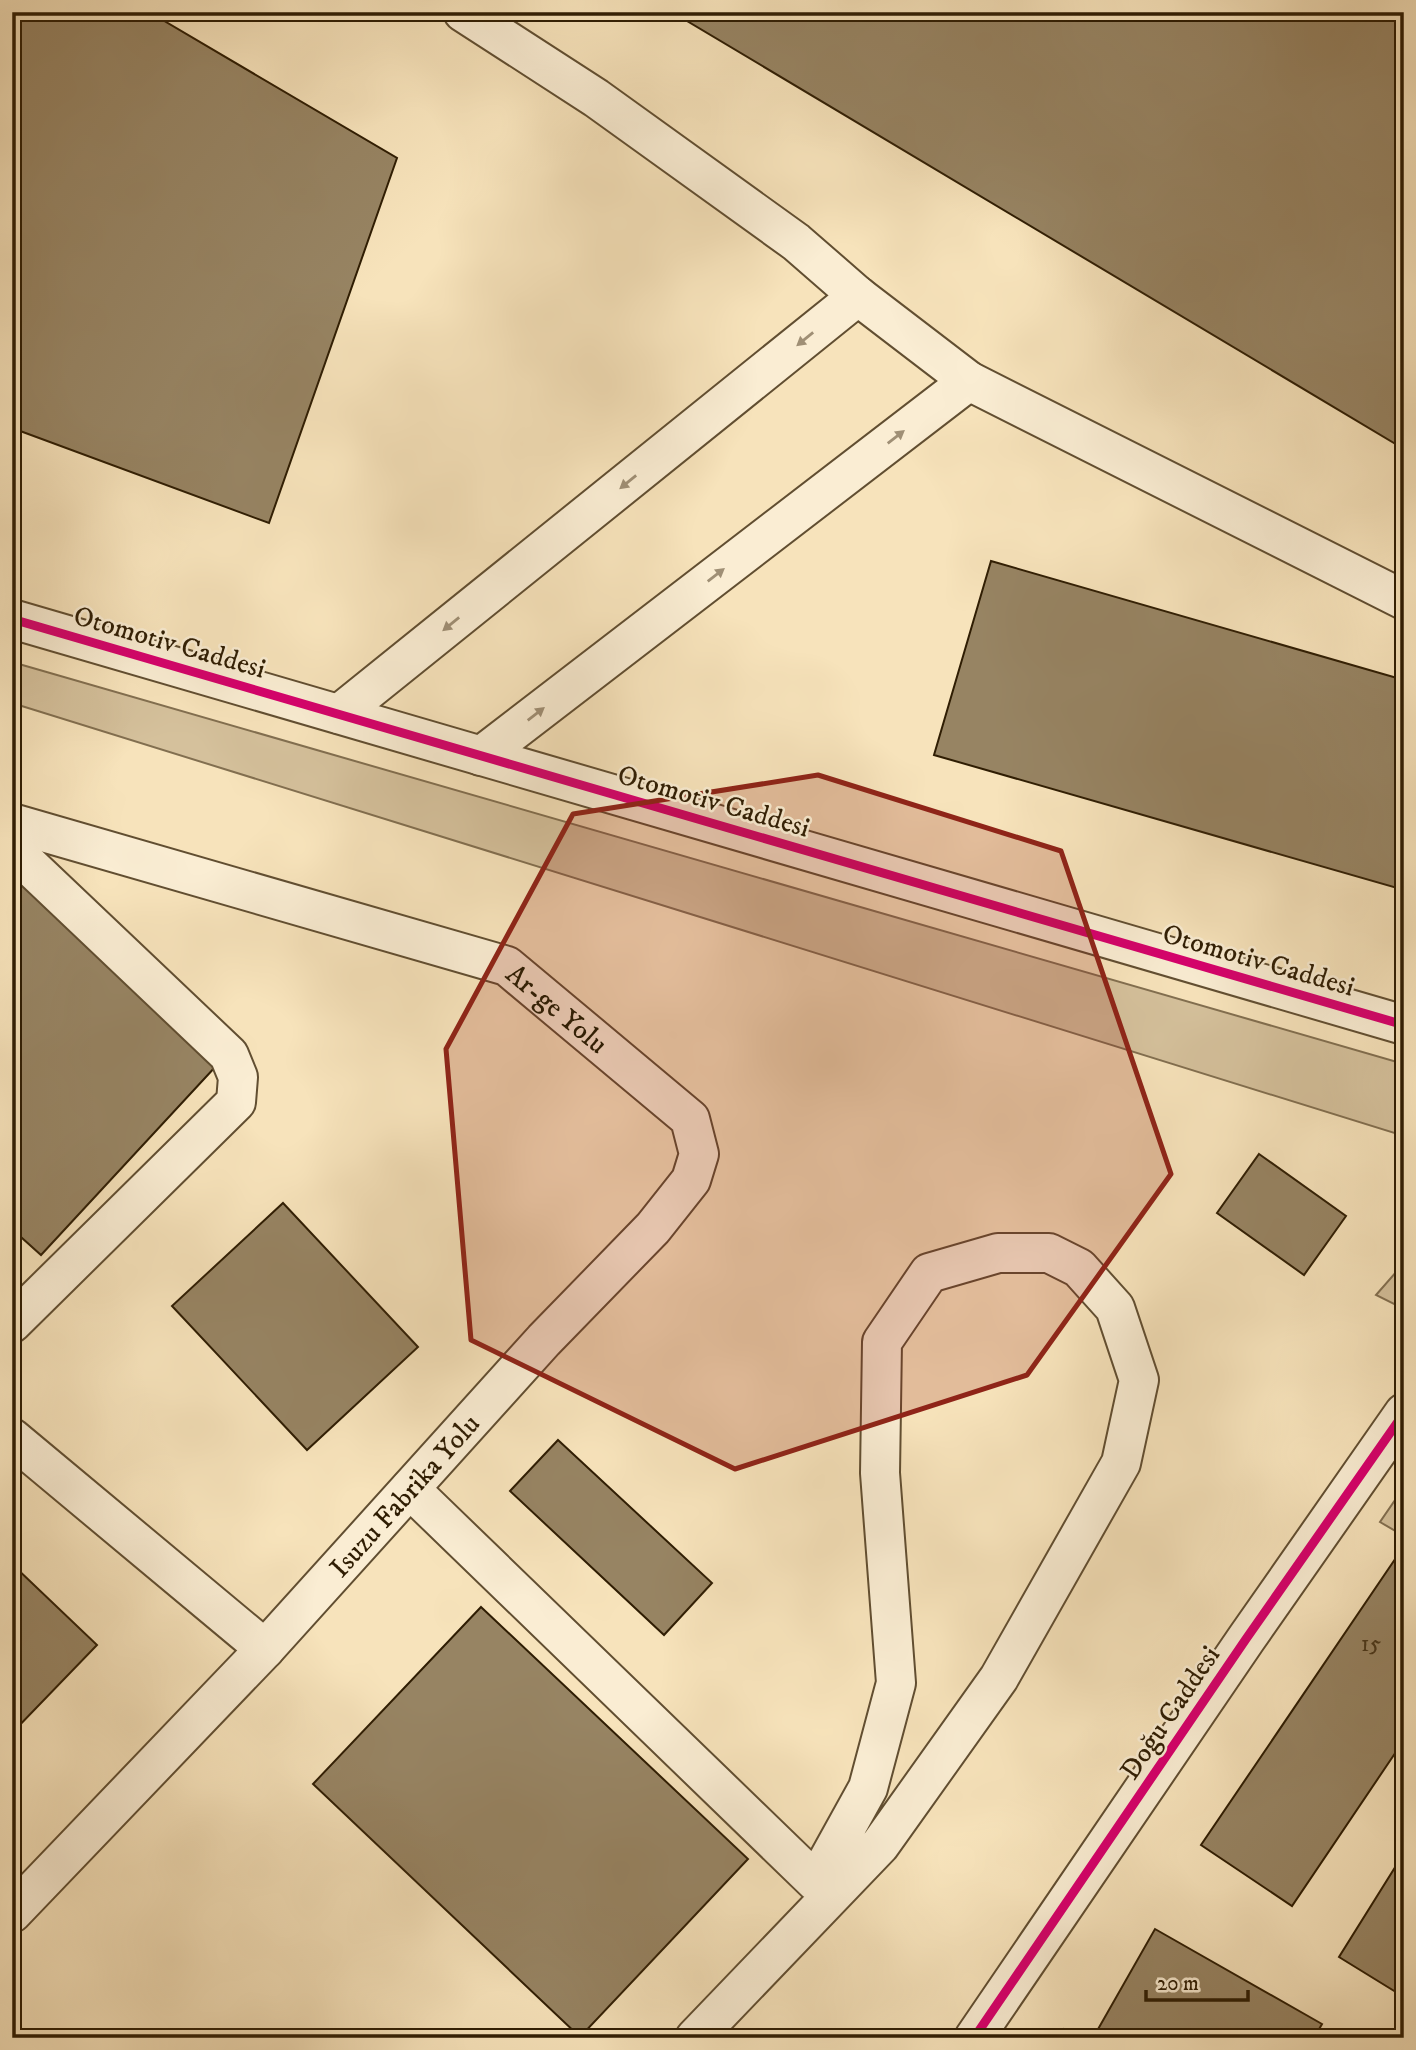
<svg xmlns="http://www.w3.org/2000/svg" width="1416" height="2050" font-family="'IM FELL DW Pica',serif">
<rect width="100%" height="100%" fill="#f7e3bb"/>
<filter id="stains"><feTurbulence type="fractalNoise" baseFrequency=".00286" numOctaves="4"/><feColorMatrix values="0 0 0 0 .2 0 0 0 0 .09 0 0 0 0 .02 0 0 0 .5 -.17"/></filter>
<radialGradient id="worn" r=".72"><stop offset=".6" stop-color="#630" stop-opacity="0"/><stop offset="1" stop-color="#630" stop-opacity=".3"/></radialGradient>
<!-- green -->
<g fill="#d5c19c" stroke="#826f50" stroke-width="2">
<polygon points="12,662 1404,1064 1404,1136 12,703"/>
<polygon points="1404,1263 1404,1309 1376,1295"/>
<polygon points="1404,1487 1404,1536 1380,1522"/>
</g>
<!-- building -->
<g fill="#978463" stroke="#2f1d03" stroke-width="2">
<polygon points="12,12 149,12 397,158 269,523 12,428"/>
<polygon points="672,12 1404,12 1404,449"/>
<polygon points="991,561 1404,680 1404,890 934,755"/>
<polygon points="12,876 217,1065 41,1255 12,1229"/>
<polygon points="1259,1154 1346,1216 1304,1275 1217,1213"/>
<polygon points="283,1203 418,1347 307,1450 172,1306"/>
<polygon points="558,1440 712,1583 664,1635 510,1491"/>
<polygon points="1404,1546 1404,1740 1292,1906 1201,1845"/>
<polygon points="12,1564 97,1645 12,1733"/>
<polygon points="481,1607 748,1859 580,2037 313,1784"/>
<polygon points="1404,1853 1404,1997 1339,1957"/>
<polygon points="1155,1929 1322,2024 1314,2038 1093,2038"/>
<polygon points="1064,2029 1080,2038 1058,2038"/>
</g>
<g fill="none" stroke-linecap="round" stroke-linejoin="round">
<!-- minor casing -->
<g stroke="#614e31" stroke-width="42">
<g id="minor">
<polyline points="463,12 596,98 796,242 858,296 969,381 1404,600"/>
<polyline points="12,619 1404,1025"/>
<polyline points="339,714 858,296"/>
<polyline points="481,756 969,381"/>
<path id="s1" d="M12 823 507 966 690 1119 699 1154 691 1180 653 1228 544 1340 265 1649 12 1913"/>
<polyline points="12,849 229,1055 238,1077 236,1102 12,1323"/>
<polyline points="12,1438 265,1649"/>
<polyline points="410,1489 816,1882 868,1788 896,1683 880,1473 882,1342 929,1273 998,1253 1049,1253 1079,1268 1115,1308 1139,1380 1121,1463 999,1678 880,1845 695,2038"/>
<polyline points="974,2038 1246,1639 1404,1413"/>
</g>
</g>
<!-- minor -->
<use href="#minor" stroke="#faedd3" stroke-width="38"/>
<!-- cycleway casing -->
<g stroke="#faedd3" stroke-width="13">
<g id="cycleway">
<polyline points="12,619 1404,1025"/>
<polyline points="974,2038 1246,1639 1404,1413"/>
</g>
</g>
<!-- cycleway -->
<use href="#cycleway" stroke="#d6006c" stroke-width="9"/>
</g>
<!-- one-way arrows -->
<defs><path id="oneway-solid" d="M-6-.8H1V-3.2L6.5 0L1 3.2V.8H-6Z" transform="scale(1.75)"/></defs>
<g fill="#9f8f75">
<use href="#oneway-solid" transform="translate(805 339) rotate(141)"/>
<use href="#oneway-solid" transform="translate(896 437) rotate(-38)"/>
<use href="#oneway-solid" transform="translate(628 482) rotate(141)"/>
<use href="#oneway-solid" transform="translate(716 575) rotate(-38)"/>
<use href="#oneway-solid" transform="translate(451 624) rotate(141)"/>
<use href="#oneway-solid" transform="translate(536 714) rotate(-38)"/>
</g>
<!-- marked area -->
<path fill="#8f2418" fill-opacity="0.2" stroke="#8f2418" stroke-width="5" stroke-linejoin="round" d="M818 775 1061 851 1171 1174 1027 1375 735 1469 471 1340 446 1049 573 814Z"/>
<g text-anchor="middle" stroke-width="5" stroke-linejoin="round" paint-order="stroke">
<!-- number labels -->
<g font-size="24" fill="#49371b">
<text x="1371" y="1651">15</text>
</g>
<!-- street labels -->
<g font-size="28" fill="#2f1d03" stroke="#faedd3">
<text transform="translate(170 641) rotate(16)" y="10">Otomotiv Caddesi</text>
<text transform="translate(714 800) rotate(16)" y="10">Otomotiv Caddesi</text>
<text transform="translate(1259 959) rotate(16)" y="10">Otomotiv Caddesi</text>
<text dy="10" stroke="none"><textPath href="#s1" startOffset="581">Ar-ge Yolu</textPath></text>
<text transform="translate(404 1495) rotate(-48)" y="10">Isuzu Fabrika Yolu</text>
<text transform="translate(1169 1712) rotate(-56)" y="10">Doğu Caddesi</text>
</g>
</g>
<!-- margin -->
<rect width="1416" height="2050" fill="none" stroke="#f7e3bb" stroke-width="42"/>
<rect x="14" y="14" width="1388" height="2022" fill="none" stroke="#2f1d03" stroke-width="3.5"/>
<rect x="21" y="21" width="1374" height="2008" fill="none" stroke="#2f1d03" stroke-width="2"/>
<!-- scale -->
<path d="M1146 1990v10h102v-10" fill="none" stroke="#2f1d03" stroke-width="3.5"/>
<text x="1157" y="1990" font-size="21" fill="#2f1d03" stroke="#faedd3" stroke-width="5" paint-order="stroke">20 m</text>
<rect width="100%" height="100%" filter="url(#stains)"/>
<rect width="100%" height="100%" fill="url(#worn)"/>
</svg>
